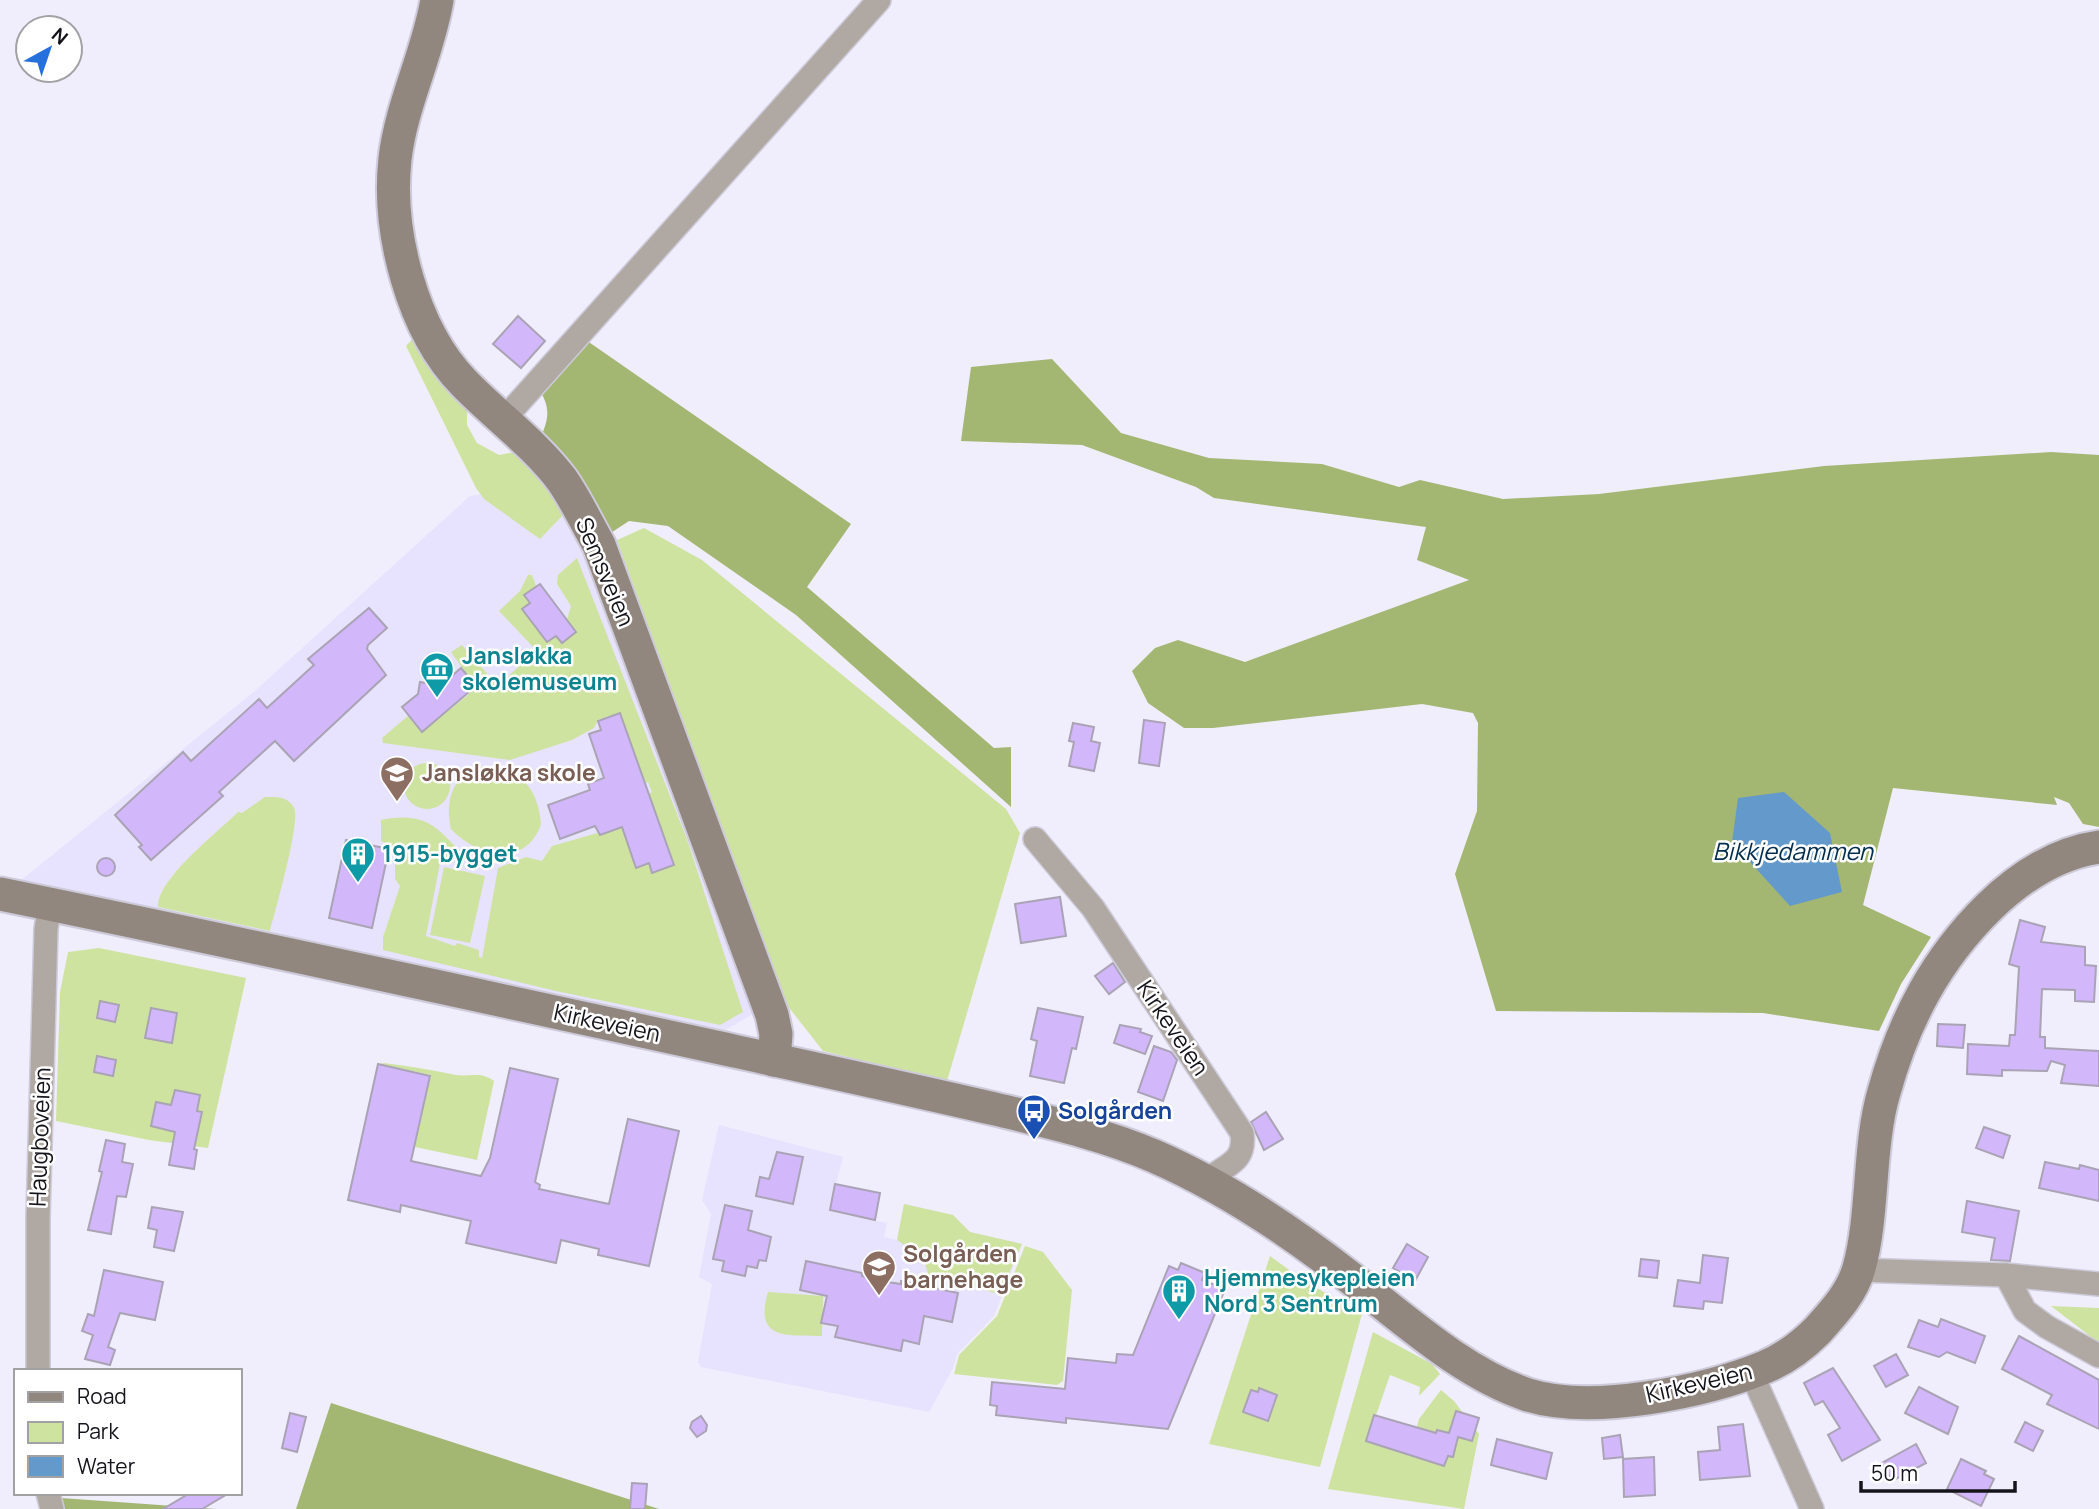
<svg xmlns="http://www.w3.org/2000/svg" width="2099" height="1509" font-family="Manrope,sans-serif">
<rect width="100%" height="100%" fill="#f0edfd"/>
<!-- built -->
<g fill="#e7e2fd">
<polygon points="541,484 583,534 753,1014 722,1032 19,882 256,690 470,496"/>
<polygon points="719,1125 843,1157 829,1211 887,1223 884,1237 897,1240 904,1204 953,1215 970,1232 1022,1244 994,1316 957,1354 953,1368 929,1412 701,1367 698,1362 712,1284 699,1277 711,1214 702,1200"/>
</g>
<!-- green -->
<g fill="#cfe3a1">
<polygon points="419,332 467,405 467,425 477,443 499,455 525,450 564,514 540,539 484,499 476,488 406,346"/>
<polygon points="644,528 702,560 1006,809 1020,833 947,1081 823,1051 783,1000 617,540"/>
<path d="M577 558 688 842 743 1012 720 1025 556 991 383 950V937L400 886 395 879V847L381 841V820C428 811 437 828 468 860L445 858 440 863 426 936 455 946 457 943 479 950V957L482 958 498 868 526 857 542 861 552 846 622 826 637 867 648 863 652 873 675 865 649 794 652 792 648 782 645 783 619 713 598 720 594 728 572 740 510 760 383 743 382 738 408 716 422 732 468 695 467 693 475 686 451 652 462 645 498 686 536 650 499 611 520 591 528 575H532L536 586 525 595 530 602 522 609 547 642 556 636 562 643 576 632 567 620 571 606 557 584 558 575Z"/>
<circle cx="427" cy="786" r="23"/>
<path d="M475 767C516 766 537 782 541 824 526 869 476 856 451 829 445 803 451 780 475 767Z"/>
<path d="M265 797C277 797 288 796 294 808 301 821 275 912 270 931L158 907C157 879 217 833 238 812L242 813Z"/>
<polygon points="444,867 485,876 470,943 430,935"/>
<polygon points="99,948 246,978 208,1148 149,1140 56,1121 60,992 68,952"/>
<path d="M384 1063C409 1066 432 1070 456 1075 471 1077 481 1071 494 1081L477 1160 415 1147 431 1075 380 1064Z"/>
<polygon points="904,1204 953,1215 970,1232 1022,1244 1000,1294 929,1276 923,1258 897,1240"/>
<polygon points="1025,1246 1043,1252 1072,1290 1063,1381 1057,1385 954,1374 959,1355 997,1316"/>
<polygon points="1270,1256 1303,1280 1362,1314 1320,1467 1209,1444"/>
<path d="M768 1292 823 1296 822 1336C785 1335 754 1340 768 1292Z"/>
<polygon points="2051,1306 2099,1308 2099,1343"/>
<polygon points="1373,1332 1432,1364 1440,1374 1419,1396 1420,1387 1390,1375 1374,1421 1412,1445 1419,1419 1441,1390 1454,1401 1479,1434 1464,1509 1328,1489"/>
</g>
<!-- forest -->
<g fill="#a3b773">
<path d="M583 338 851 524 807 587 994 748 1011 747V807L796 615 668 526 629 521 603 538 539 442C548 420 552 410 539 389Z"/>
<polygon points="1052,359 1121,433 1209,458 1322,464 1399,487 1420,480 1503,499 1599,494 1824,466 2051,452 2099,455 2099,827 2083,824 2069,803 2054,797 2057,805 1893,788 1863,905 1931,937 1901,984 1879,1031 1763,1013 1496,1011 1455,874 1477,811 1478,723 1473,713 1422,704 1213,728 1184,728 1148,703 1132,671 1155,648 1178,640 1245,662 1469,580 1417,560 1426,527 1214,498 1196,487 1082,445 961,441 971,367"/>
<polygon points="331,1403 659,1509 296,1509"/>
<polygon points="61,1498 216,1509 224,1509 64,1509"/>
</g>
<!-- water -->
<polygon fill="#6499cc" points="1784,792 1830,833 1842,892 1790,906 1732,842 1738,798"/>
<!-- building -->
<g fill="#d2b8fa" stroke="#aaa3b5" stroke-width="2">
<polygon points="518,316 545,341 521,368 493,344"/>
<polygon points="540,584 576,632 562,643 556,636 547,642 522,609 530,603 524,595"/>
<polygon points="369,608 387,628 368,645 367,649 386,675 294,761 275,741 219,792 223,796 151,860 139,847 142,845 115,815 183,752 191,761 259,699 267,708 314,665 308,659"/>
<polygon points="461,668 476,686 422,732 402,707 418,694 420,682 431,684 449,670 453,675"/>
<polygon points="620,713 674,865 652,873 649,863 636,868 622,827 600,835 595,826 560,839 548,805 590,790 588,784 604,778 589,734 601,730 598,721"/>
<polygon points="1144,720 1165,723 1159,766 1139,763"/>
<polygon points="1073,723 1094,727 1091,741 1100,743 1094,771 1069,766 1074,742 1069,741"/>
<polygon points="346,840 389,849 372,928 329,918"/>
<circle cx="106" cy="867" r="9"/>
<polygon points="1060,897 1066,936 1021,943 1015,904"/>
<polygon points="2020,920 2045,927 2041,942 2085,947 2085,965 2096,966 2094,1002 2075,1001 2075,990 2042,989 2040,1037 2045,1037 2045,1048 2099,1051 2099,1086 2061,1083 2065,1065 2051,1061 2047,1071 2002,1070 2002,1076 1967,1074 1968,1044 2009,1046 2010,1035 2015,1035 2019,967 2009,964"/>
<polygon points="1113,963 1125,982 1109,994 1095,976"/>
<polygon points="100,1001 119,1005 115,1022 97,1018"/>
<polygon points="151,1008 177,1013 172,1043 145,1038"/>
<polygon points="1038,1008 1083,1017 1076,1049 1072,1048 1064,1083 1030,1076 1037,1041 1031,1039"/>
<polygon points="1938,1024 1965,1025 1963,1048 1937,1046"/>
<polygon points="1120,1025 1141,1029 1140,1032 1152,1036 1145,1054 1114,1043"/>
<polygon points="1154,1046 1171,1052 1177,1060 1163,1101 1138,1092"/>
<polygon points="97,1056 116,1060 113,1076 94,1072"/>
<polygon points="378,1064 430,1076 411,1161 481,1176 490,1158 510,1068 558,1079 535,1182 540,1185 539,1189 609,1204 628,1119 679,1131 649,1266 598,1255 599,1249 561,1240 556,1263 466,1243 471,1221 401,1205 400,1212 348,1200"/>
<polygon points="175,1090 200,1095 197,1111 202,1112 194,1149 197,1150 194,1169 169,1165 175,1132 151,1126 156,1102 171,1105"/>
<polygon points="1266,1112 1283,1139 1264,1150 1251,1122"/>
<polygon points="1984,1127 2010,1136 2003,1158 1976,1148"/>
<polygon points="106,1140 125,1144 122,1162 133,1164 126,1197 117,1196 111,1234 88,1230 102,1172 99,1171"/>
<polygon points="777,1152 803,1157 793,1204 756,1196 760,1177 769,1179"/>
<polygon points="2045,1162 2079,1169 2080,1165 2099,1170 2099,1201 2039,1188"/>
<polygon points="835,1184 880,1193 875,1220 830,1210"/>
<polygon points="1967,1201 2019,1211 2010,1261 1991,1260 1995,1238 1962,1232"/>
<polygon points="725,1205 752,1211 748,1230 771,1237 766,1261 759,1260 757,1268 747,1266 745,1276 722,1271 724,1261 713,1259"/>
<polygon points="152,1207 183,1212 174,1251 154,1247 157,1230 148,1228"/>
<polygon points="1407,1244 1428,1257 1415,1281 1393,1268"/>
<polygon points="1703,1255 1728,1258 1722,1303 1704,1301 1703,1309 1674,1306 1678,1280 1700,1283"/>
<polygon points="1641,1259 1659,1261 1657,1278 1639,1276"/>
<polygon points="806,1261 862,1273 862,1276 881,1281 901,1284 901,1281 958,1293 952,1322 924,1316 919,1344 903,1340 901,1351 835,1337 838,1326 821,1323 827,1296 800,1290"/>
<polygon points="1181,1263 1205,1273 1202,1280 1225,1289 1168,1429 1066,1418 1066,1423 996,1415 997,1406 990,1405 992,1382 1065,1389 1068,1358 1116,1363 1117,1354 1133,1355 1169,1266 1178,1270"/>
<polygon points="104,1270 163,1282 155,1320 120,1313 108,1347 115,1350 110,1365 85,1359 93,1335 82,1331 88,1314 94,1316"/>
<polygon points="1941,1319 1985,1336 1975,1363 1947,1352 1939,1357 1908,1347 1919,1320 1938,1327"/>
<polygon points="2019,1336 2099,1380 2099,1429 2047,1404 2052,1395 2002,1369"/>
<polygon points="1896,1354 1908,1375 1886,1387 1874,1366"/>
<polygon points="1833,1368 1880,1440 1842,1461 1828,1435 1840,1428 1823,1401 1815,1405 1804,1383"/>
<polygon points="1919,1387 1958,1407 1948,1434 1905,1413"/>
<polygon points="1259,1388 1277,1395 1268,1421 1243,1412 1251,1390 1258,1392"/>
<polygon points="1456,1411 1479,1418 1472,1441 1458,1437 1453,1457 1448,1456 1444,1466 1366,1441 1374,1415 1436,1433 1437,1430 1449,1433"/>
<polygon points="290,1413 306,1417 297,1452 282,1448"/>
<polygon points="701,1416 707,1425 706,1431 697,1437 690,1428 692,1422"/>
<polygon points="2025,1422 2043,1431 2033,1451 2015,1442"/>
<polygon points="1743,1424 1750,1476 1700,1480 1698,1452 1720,1450 1718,1427"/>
<polygon points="1620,1435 1623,1457 1604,1459 1602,1438"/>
<polygon points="1497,1439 1552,1453 1546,1479 1491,1465"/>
<polygon points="1916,1444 1926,1463 1892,1481 1882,1463"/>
<polygon points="1654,1457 1655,1495 1624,1497 1623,1459"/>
<polygon points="1961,1459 1986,1471 1984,1474 1994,1479 1981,1506 1947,1489"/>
<polygon points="632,1483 647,1484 645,1509 630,1509"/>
<polygon points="190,1493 229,1493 202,1509 163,1509"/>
</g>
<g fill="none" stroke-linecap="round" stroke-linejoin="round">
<!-- street casing -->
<g stroke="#cdcad9" stroke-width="26">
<g id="street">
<polyline points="503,420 879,0"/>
<path d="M1035 839 1093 908 1242 1133C1246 1164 1225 1164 1205 1182"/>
<polyline points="1858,1270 2006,1275 2099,1284"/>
<polyline points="2006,1275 2025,1311 2047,1327 2099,1356"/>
<polyline points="38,1371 38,1218 46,929 50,904"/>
<polyline points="1751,1372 1812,1509"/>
<polyline points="48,1493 52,1509"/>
</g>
</g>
<!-- secondary casing -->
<g stroke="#cdcad9" stroke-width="37">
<g id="secondary">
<path d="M437 0C428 54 401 105 395 159 387 231 412 330 464 383 495 415 535 444 562 480 576 500 587 524 599 545L772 1015 776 1034 774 1060"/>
<path d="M0 894C245 944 490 998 734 1051 821 1070 909 1089 995 1109 1049 1122 1103 1134 1154 1156 1223 1186 1289 1230 1348 1276 1403 1318 1462 1373 1528 1395 1592 1415 1704 1392 1765 1367 1784 1359 1802 1346 1817 1331 1834 1312 1852 1293 1859 1268 1874 1214 1868 1146 1884 1092 1904 1020 1936 959 1989 907 2020 877 2056 853 2099 847"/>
</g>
</g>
<!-- street -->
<use href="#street" stroke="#b0a9a3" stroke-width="23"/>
<!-- secondary -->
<use href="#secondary" stroke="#92877f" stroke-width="33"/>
</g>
<!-- icons -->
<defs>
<g id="museum-pin" transform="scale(1.75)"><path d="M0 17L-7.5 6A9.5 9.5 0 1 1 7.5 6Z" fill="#0f9aa8" stroke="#fff"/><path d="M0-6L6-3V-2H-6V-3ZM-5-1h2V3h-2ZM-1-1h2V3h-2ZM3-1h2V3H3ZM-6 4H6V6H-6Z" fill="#fff"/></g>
<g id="school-pin" transform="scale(1.75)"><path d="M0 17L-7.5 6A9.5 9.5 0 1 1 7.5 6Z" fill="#8d6e63" stroke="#fff"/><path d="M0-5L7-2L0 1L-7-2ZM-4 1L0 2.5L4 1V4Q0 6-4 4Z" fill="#fff"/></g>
<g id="building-pin" transform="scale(1.75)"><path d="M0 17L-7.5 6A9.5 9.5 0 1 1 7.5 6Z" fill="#0f9aa8" stroke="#fff"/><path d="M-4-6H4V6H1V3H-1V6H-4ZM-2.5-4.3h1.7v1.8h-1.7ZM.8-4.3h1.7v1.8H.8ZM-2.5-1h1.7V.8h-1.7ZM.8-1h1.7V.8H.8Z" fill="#fff"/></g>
<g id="bus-pin" transform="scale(1.75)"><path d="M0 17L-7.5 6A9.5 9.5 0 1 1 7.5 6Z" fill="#1a4fb4" stroke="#fff"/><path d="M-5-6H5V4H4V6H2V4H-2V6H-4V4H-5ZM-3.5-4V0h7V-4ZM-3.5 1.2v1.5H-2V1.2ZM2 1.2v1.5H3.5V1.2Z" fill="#fff"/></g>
</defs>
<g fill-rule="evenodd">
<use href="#museum-pin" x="437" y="669"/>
<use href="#school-pin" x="397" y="773"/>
<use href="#building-pin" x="358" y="854"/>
<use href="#bus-pin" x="1034" y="1111"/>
<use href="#school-pin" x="879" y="1267"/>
<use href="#building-pin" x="1179" y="1291"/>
</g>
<g text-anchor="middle" stroke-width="5" stroke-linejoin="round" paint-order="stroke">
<!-- street labels -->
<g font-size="23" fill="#16141b" stroke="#fff">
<text transform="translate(605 572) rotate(67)" y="8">Semsveien</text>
<text transform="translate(607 1023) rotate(12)" y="8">Kirkeveien</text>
<text transform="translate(1173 1028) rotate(56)" y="8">Kirkeveien</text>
<text transform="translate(40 1137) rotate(-88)" y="8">Haugboveien</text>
<text transform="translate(1699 1383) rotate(-13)" y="8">Kirkeveien</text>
</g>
<!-- culture labels -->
<g font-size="23" font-weight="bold" fill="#0d838f" stroke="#fff" text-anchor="start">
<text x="462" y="664">Jansløkka<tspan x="462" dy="26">skolemuseum</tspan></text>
<text x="382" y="862">1915-bygget</text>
<text x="1204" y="1286">Hjemmesykepleien<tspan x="1204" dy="26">Nord 3 Sentrum</tspan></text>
</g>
<!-- education labels -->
<g font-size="23" font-weight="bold" fill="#785e54" stroke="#fff" text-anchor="start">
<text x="422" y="781">Jansløkka skole</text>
<text x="903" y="1262">Solgården<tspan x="903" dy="26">barnehage</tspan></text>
</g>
<!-- transit labels -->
<g font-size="23" font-weight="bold" fill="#164399" stroke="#fff" text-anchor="start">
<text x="1058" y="1119">Solgården</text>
</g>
<!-- water labels -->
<g font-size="24" font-style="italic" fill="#042e4f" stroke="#fff">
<text x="1793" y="860">Bikkjedammen</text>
</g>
</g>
<!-- legend -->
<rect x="14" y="1369" width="228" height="126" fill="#ffffff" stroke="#a2a1a4" stroke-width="2"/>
<rect x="28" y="1392" width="35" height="10" fill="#92877f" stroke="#a2a1a4" stroke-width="2"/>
<text x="77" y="1404" font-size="21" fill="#16141b">Road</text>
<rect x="28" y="1422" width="35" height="21" fill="#cfe3a1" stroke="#a2a1a4" stroke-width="2"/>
<text x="77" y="1439" font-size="21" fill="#16141b">Park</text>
<rect x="28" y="1456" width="35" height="21" fill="#6499cc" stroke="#a2a1a4" stroke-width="2"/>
<text x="77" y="1474" font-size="21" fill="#16141b">Water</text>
<!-- north arrow -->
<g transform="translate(49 49) rotate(40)"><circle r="33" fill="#ffffff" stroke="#a2a1a4" stroke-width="2"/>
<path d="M0-5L12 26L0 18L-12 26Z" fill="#2570dc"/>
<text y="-10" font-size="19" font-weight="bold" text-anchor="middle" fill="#16141b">N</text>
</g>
<!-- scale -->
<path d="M1861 1481v10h154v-10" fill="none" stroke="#16141b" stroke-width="3.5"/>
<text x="1871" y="1481" font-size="21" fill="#16141b" stroke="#ffffff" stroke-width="5" paint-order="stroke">50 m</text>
</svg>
